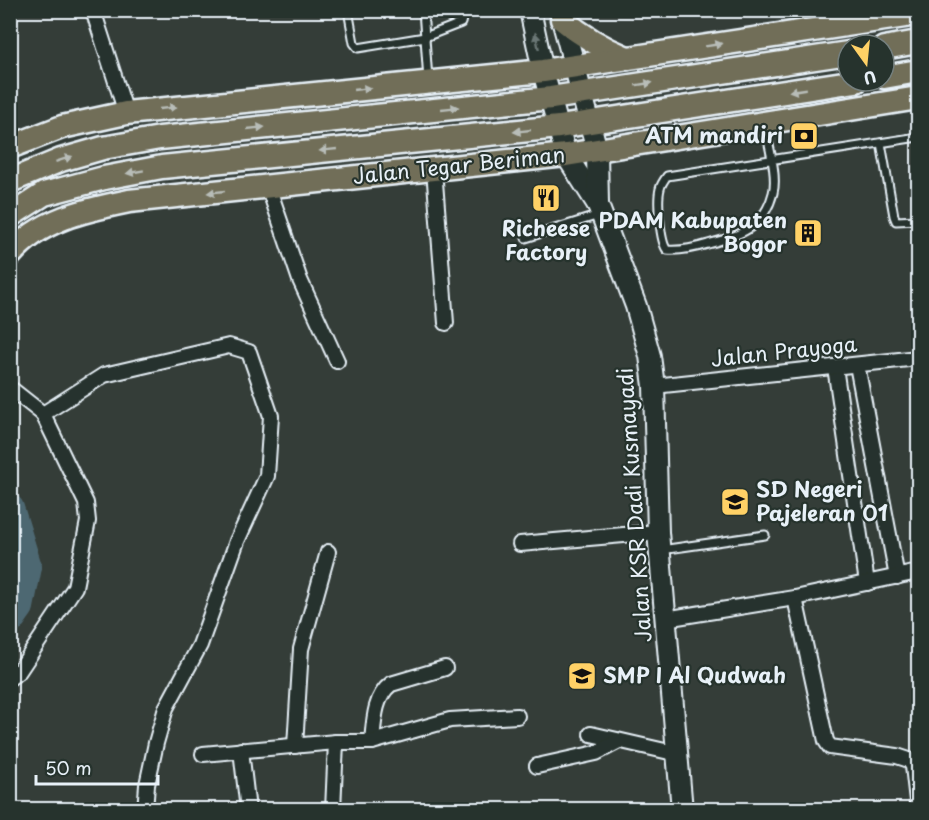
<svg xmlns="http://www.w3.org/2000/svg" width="929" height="820" font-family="'Playpen Sans',sans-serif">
<rect width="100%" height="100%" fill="#343d38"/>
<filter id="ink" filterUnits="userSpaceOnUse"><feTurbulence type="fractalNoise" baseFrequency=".0167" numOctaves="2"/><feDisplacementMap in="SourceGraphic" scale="12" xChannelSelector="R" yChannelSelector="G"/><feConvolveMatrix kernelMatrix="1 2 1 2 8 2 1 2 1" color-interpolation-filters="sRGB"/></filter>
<g filter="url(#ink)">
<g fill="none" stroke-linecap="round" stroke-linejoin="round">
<!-- river -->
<polyline stroke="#4e6872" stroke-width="28" points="10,508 28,567 20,607 10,621"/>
<!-- service casing -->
<g stroke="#e8f1f8" stroke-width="11">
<g id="service">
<polyline points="348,10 354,43 358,48 425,37 461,23 464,10"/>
<polyline points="423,10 428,80"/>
<path d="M765 125C768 144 778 175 773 193 764 228 739 236 708 244 695 248 680 251 667 250 660 242 657 200 660 189 661 184 664 180 667 176L918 137"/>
<polyline points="881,143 894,216 896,221 918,220"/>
<polyline points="526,238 599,215"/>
<polyline points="661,550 765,535"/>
</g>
</g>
<!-- minor casing -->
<g stroke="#e8f1f8" stroke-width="18">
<g id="minor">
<polyline points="93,10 126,113"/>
<polyline points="434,169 446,323"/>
<polyline points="268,186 300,280 337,361"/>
<polyline points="857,365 897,577"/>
<polyline points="835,367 867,583"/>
<polyline points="654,386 918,358"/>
<polyline points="10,388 43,414 104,375 229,346 249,352 271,416 267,476 237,541 200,645 166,708 156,743 147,785 145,810"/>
<polyline points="520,544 658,532"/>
<polyline points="795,598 826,741 830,747 837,748 897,756 909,760 913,766 918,810"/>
<polyline points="665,619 795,598 918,572"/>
<polyline points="10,678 19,671 75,587 88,521 86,503 43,414"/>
<polyline points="591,734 678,754"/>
<path d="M372 742C374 722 374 697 391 684L445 668"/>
<polyline points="295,746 301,649 328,552"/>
<polyline points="241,750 248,810"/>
<polyline points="203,754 336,742 372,742 450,720 517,716"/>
<polyline points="537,766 596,753 619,741"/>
<polyline points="333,810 336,742"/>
</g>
</g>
<!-- secondary casing -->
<g stroke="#e8f1f8" stroke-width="24">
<g id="secondary">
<polyline points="530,10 543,71 566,155 598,205 636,306 650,356 654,386 658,532 682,810"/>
<polyline points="560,12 597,150 598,205"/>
</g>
</g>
<!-- primary casing -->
<g stroke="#e8f1f8" stroke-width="27">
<g id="primary">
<path d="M562 19C582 36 602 48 627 58"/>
<polyline points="884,48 918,42"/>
<polyline points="884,77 918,71"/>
<polyline points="10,147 62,127 126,113 543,71 918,14"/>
<polyline points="10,181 61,160 103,148 160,138 551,98 848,53"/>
<polyline points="10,216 44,194 104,178 162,167 559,127 856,81"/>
<path d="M10 255C40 219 85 210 129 201L566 155 918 98"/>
</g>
</g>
<!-- service -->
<use href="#service" stroke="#26332d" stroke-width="7"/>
<!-- minor -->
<use href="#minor" stroke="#26332d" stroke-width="14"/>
<!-- secondary -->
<use href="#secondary" stroke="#26332d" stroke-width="20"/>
<!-- primary -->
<use href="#primary" stroke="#716e59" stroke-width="22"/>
</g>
<!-- one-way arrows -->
<defs><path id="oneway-solid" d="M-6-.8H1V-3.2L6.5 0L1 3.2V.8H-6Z" transform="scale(1.5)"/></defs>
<use fill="#6a7674" href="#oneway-solid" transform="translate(537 41) rotate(-102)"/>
<g fill="#b8bdb8">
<use href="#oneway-solid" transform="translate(714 45) rotate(-9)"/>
<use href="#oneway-solid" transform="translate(644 84) rotate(-9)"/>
<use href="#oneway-solid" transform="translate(362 89) rotate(-6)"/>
<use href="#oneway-solid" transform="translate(798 90) rotate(171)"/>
<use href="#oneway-solid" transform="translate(168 108) rotate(-6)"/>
<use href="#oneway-solid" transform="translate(450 108) rotate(-6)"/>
<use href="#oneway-solid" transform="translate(256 128) rotate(-6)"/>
<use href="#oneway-solid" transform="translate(522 131) rotate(174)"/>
<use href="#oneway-solid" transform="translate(328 150) rotate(174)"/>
<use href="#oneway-solid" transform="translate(64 159) rotate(-18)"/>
<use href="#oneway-solid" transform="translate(135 172) rotate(170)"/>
<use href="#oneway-solid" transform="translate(216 192) rotate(174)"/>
</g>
</g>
<!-- icons -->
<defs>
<g id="bank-square" transform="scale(1.5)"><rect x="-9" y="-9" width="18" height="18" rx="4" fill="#ffd166" stroke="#26332d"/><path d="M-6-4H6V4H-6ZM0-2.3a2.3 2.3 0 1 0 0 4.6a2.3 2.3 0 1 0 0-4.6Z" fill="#111"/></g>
<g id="restaurant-square" transform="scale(1.5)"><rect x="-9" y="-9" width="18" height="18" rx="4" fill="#ffd166" stroke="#26332d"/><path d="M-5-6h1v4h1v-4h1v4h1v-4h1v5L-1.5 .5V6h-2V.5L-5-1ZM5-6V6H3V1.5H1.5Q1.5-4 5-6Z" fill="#111"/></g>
<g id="building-square" transform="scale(1.5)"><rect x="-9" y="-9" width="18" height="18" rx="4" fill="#ffd166" stroke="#26332d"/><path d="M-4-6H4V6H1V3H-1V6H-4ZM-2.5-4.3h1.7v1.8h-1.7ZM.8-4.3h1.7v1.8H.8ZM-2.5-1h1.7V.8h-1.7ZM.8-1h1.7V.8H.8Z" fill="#111"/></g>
<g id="school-square" transform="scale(1.5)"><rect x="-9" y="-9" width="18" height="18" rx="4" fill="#ffd166" stroke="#26332d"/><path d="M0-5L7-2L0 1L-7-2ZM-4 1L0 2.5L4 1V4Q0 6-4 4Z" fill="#111"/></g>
</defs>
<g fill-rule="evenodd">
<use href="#bank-square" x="804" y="136"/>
<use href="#restaurant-square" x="546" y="198"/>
<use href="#building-square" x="808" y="233"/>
<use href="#school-square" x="735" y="502"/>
<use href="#school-square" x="582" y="676"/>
</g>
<g text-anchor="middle" stroke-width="4.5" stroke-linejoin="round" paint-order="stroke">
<!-- poi labels -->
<g font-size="21" font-weight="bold" fill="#e8f1f8" stroke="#26332d" text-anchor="end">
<text x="783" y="143">ATM mandiri</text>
<text x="787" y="228">PDAM Kabupaten<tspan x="787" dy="24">Bogor</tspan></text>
<text x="546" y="236" text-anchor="middle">Richeese<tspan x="546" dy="24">Factory</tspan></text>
<text x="756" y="497" text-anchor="start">SD Negeri<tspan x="756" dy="24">Pajeleran 01</tspan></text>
<text x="603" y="683" text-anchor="start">SMP I Al Qudwah</text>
</g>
<!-- street labels -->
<g font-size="21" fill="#e8f1f8" stroke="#26332d">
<text transform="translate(459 166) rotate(-6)" y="7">Jalan Tegar Beriman</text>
<text transform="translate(784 352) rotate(-6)" y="7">Jalan Prayoga</text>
<text transform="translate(635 505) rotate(-94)" y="7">Jalan KSR Dadi Kusmayadi</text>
</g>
</g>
<!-- margin -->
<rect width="929" height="820" fill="none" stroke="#26332d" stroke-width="36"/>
<rect x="18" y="18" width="893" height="784" fill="none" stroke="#e8f1f8" stroke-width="2" filter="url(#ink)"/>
<!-- north arrow -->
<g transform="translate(866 63) rotate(165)"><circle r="28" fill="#26332d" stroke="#747f7e" stroke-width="1.5"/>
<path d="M0-4.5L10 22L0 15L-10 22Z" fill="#ffd166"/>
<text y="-9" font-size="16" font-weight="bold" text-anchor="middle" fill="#e8f1f8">U</text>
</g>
<!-- scale -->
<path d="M36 775v9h122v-9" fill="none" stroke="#e8f1f8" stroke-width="3"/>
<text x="45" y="775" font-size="18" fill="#e8f1f8" stroke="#26332d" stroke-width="4.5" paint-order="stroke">50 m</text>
</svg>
